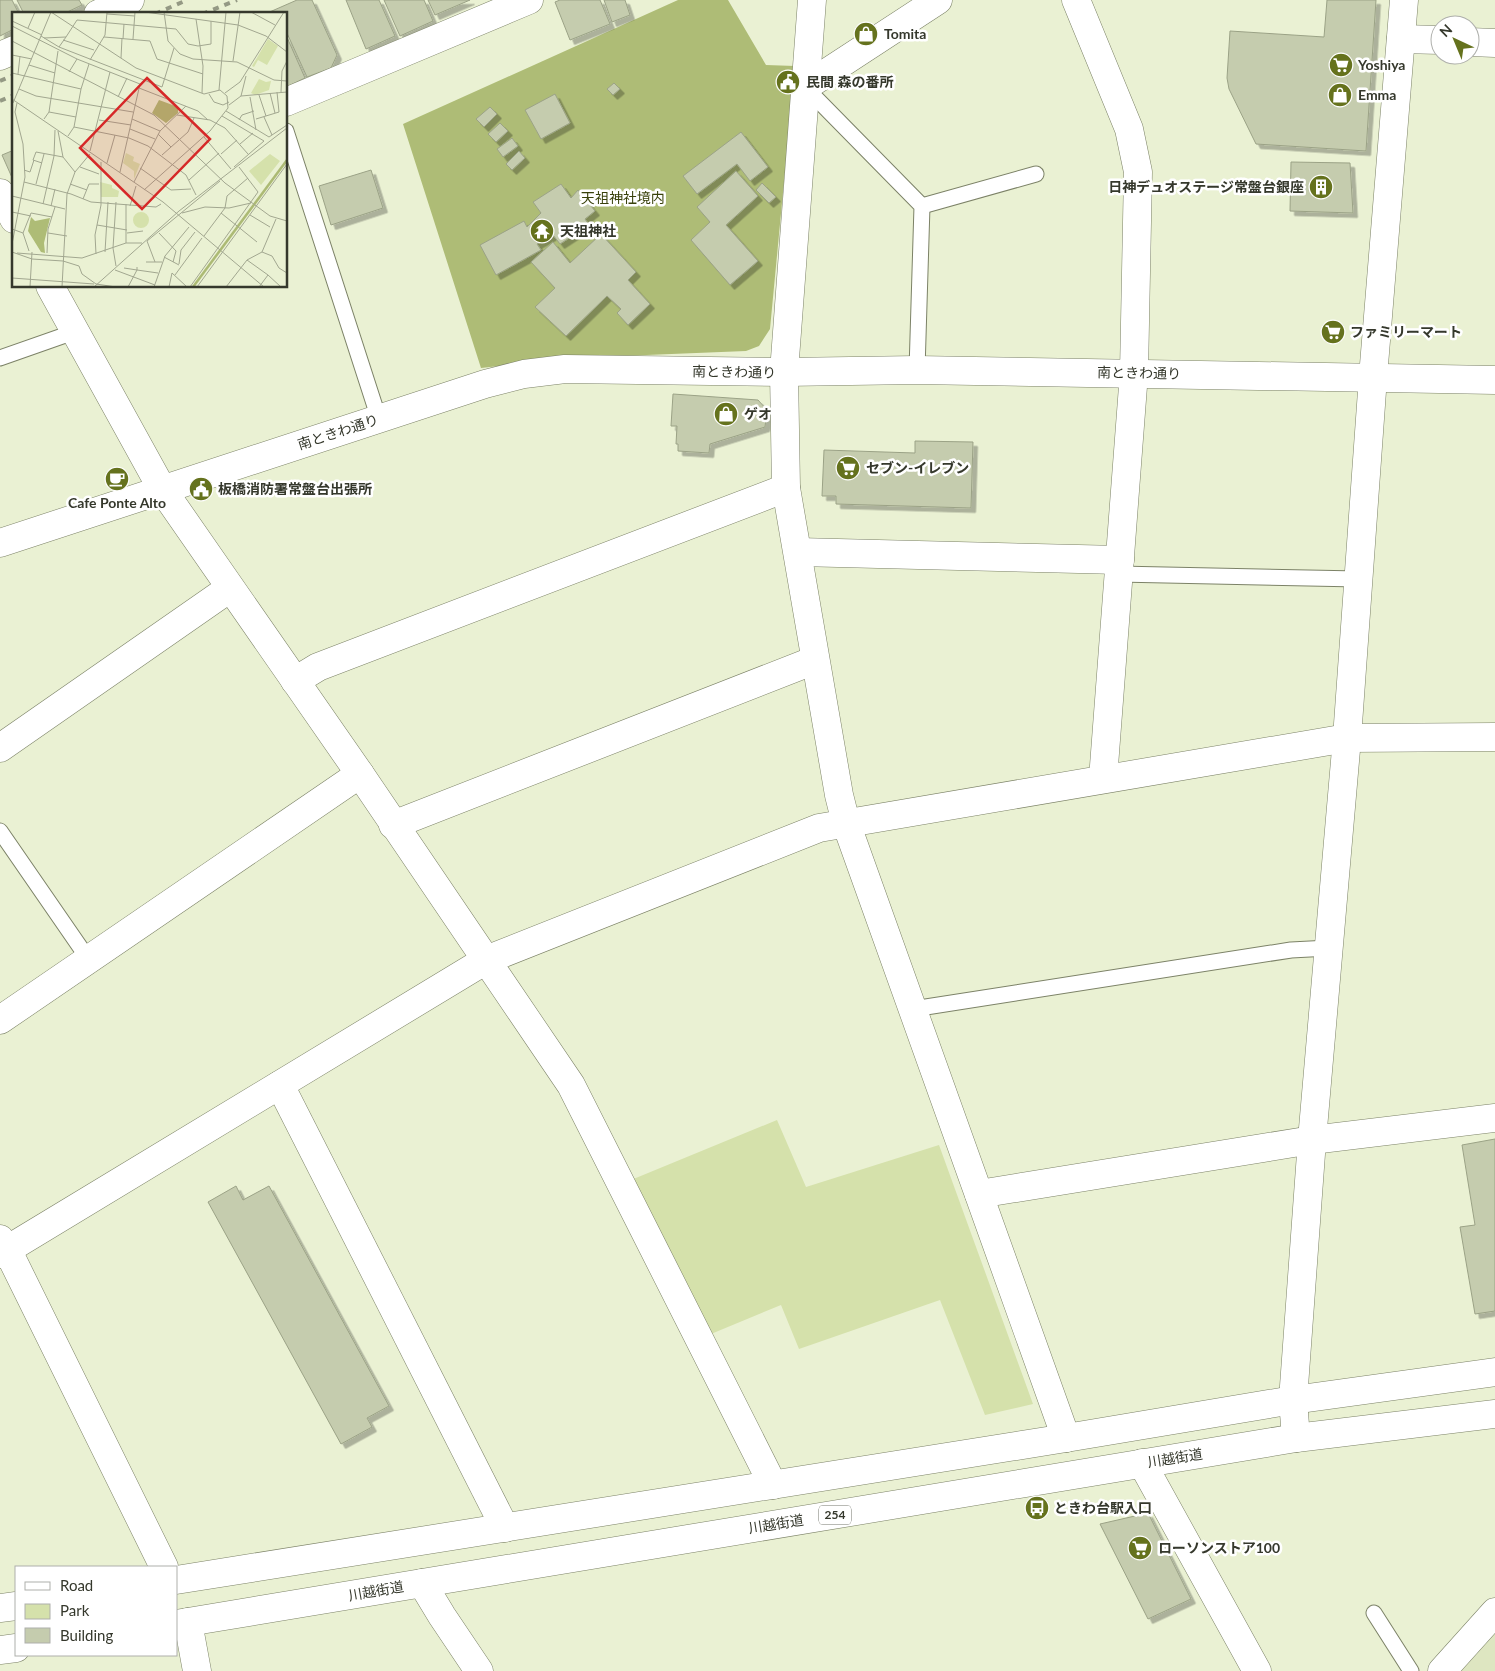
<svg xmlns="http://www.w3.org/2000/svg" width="1495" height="1671" font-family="Lato,'Noto Sans JP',sans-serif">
<defs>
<filter id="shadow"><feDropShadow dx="4.5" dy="4.5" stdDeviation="0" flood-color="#0004"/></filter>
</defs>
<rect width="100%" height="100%" fill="#eaf1d3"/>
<!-- built -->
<polygon fill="#dee6c1" points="1495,1622 1495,1671 1453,1671"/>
<!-- green -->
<polygon fill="#d5e1ab" points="777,1120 806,1187 939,1145 1033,1404 985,1415 940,1300 799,1349 781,1305 711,1334 631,1180"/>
<!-- forest -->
<polygon fill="#aebc76" points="678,0 728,0 766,65 795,66 770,329 759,346 746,351 572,358 481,368 403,124"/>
<!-- building -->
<g fill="#c5ccae" stroke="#9ba286" filter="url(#shadow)">
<polygon points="0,0 12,0 19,14 14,14 14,29 0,36"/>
<polygon points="17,0 79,0 82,5 63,14 24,14"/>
<polygon points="297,0 312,0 337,55 331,68 307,77 286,31 286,14 265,14"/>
<polygon points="346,0 379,0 395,36 366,49"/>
<polygon points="384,0 424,0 433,21 400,36"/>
<polygon points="428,0 470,0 435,15"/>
<polygon points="560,0 600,0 610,24 570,40 555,2"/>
<polygon points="604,0 625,0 630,15 612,22"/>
<polygon points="1327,0 1376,0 1366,151 1256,144 1229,89 1227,78 1230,31 1324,37"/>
<polygon points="286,35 305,78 286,87"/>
<polygon points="614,83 620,89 613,95 607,89"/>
<polygon points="555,94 570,123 541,139 525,110"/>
<polygon points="490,107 497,114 484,127 476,119"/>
<polygon points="500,123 508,131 496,142 488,134"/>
<polygon points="741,132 768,167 750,181 737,164 697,194 683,176"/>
<polygon points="512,138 518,146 503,157 497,149"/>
<polygon points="14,150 14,182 2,155"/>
<polygon points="519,151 525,158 512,170 506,164"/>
<polygon points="1291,162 1350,163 1353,213 1290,211"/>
<polygon points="371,170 383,208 331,225 319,186"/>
<polygon points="736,171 758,196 726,225 758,261 730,285 691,240 710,222 697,207"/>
<polygon points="762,183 776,197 769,203 756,190"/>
<polygon points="561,184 571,198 578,190 595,211 585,219 589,225 560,244 553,235 537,244 541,250 496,275 480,245 524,221 527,227 541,213 533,202"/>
<polygon points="601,234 636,272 628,280 650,304 628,325 617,313 621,309 607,296 566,336 535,307 555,288 531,262 553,242 570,263"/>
<polygon points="673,394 758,400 767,410 765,427 710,444 709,453 678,451 678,444 676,444 677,426 671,426"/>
<polygon points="915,441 973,442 971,508 836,504 836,496 822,496 824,450 915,453"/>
<polygon points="1495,1139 1495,1311 1475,1314 1460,1227 1475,1225 1462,1145"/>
<polygon points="236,1186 243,1200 269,1186 389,1406 367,1418 372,1427 341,1444 208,1202"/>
<polygon points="1148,1513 1191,1599 1148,1619 1100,1524"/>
</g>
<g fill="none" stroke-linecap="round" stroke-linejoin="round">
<!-- lane casing -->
<g stroke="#7c8267" stroke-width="17">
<g id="lane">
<polyline points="805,87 922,206 917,370"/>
<polyline points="286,131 379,419"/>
<polyline points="922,206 1036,174"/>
<polyline points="0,358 74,332"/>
<polyline points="1118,574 1359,579"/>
<polyline points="0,831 89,960"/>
<polyline points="913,1009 1291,950 1329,948"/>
<polyline points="1374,1613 1411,1671"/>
</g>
</g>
<!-- street casing -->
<g stroke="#7c8267" stroke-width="29">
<g id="street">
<polyline points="812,0 784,372 786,488 839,795 846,823 1066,1438"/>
<polyline points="1076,0 1129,129 1138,172 1134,373 1103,779"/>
<polyline points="98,14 130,0"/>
<polyline points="1401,39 1440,40"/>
<polyline points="1470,42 1495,43"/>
<polyline points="0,56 14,50"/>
<polyline points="805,87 938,0"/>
<polyline points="286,102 529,0"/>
<polyline points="0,193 14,219"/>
<polyline points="50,286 162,489 360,774 571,1085 773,1485"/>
<polyline points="798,552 1120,560"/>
<polyline points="295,681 318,667 786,488"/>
<polyline points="0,748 230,588"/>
<polyline points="393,825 815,660"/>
<polyline points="0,1020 360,774"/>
<polyline points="280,1085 505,1528"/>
<polyline points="979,1194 1312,1140 1495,1118"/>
<polyline points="0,1239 7,1249 164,1567"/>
<polyline points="0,1254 486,960 819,828 1347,738 1495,737"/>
<polyline points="1142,1463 1257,1671"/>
<polyline points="422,1583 442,1616 479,1671"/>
<polyline points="188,1622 197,1671"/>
<polyline points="1442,1671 1495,1612"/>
</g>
</g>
<!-- secondary casing -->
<g stroke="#7c8267" stroke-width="29">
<g id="secondary">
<polyline points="0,543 485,384 524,374 565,369 784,372 917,370 1495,380"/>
<polyline points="1296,1438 1293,1400 1312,1140 1347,738 1373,377 1404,0"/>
</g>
</g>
<!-- highway casing -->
<g stroke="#7c8267" stroke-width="29">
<g id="highway">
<polyline points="176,1580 1066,1438 1293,1400 1495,1372"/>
<polyline points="0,1608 16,1606"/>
<polyline points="176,1624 1296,1438 1495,1414"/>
<polyline points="0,1650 16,1648"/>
</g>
</g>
<!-- lane -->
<use href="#lane" stroke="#fff" stroke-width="15"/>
<!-- street -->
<use href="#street" stroke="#fff" stroke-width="28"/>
<!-- secondary -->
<use href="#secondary" stroke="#fff" stroke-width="28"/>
<!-- highway -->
<use href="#highway" stroke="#fff" stroke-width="28"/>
<!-- rail -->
<g stroke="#949984" stroke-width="4" stroke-dasharray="6 6" stroke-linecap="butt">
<polyline points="155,14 187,0"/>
<polyline points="202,14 237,0"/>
<polyline points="0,81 14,75"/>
<polyline points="0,101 14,95"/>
</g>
</g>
<!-- icons -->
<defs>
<g id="shop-disc" transform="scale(1.25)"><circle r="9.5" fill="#65721d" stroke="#fff"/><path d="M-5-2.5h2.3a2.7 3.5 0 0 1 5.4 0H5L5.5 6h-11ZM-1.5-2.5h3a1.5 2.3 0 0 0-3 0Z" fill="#fff"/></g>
<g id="supermarket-disc" transform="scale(1.25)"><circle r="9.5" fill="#65721d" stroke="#fff"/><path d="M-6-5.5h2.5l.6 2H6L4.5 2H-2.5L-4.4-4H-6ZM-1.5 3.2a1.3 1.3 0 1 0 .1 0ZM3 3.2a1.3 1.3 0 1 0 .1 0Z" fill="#fff"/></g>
<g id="civic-disc" transform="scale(1.25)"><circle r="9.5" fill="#65721d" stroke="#fff"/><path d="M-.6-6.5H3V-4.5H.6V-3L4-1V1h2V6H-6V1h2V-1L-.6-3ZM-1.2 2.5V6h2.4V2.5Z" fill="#fff"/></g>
<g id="building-disc" transform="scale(1.25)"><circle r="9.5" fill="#65721d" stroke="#fff"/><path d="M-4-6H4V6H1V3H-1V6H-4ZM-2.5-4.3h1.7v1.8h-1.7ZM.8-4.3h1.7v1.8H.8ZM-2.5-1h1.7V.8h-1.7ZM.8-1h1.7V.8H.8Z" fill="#fff"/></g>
<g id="temple-disc" transform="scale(1.25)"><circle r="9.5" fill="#65721d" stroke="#fff"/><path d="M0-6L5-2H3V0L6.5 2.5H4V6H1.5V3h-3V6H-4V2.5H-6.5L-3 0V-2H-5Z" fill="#fff"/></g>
<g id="cafe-disc" transform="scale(1.25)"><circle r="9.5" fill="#65721d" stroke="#fff"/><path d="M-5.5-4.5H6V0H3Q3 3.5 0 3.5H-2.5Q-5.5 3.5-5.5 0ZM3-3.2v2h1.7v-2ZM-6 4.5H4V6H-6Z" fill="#fff"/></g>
<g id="bus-disc" transform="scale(1.25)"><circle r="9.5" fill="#65721d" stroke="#fff"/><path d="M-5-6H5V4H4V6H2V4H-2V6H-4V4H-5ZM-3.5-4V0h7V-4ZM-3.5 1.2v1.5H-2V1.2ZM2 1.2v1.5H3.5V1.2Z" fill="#fff"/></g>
</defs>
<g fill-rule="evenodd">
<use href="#shop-disc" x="866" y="34"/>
<use href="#supermarket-disc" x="1341" y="65"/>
<use href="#civic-disc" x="788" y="82"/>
<use href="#shop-disc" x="1340" y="95"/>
<use href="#building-disc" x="1321" y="187"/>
<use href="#temple-disc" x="542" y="231"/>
<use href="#supermarket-disc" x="1333" y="332"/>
<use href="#shop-disc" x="726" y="414"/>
<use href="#supermarket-disc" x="848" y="468"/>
<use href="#cafe-disc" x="117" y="479"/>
<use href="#civic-disc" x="201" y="489"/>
<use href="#bus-disc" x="1037" y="1508"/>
<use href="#supermarket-disc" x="1140" y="1548"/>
</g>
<g text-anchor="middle" stroke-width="5" stroke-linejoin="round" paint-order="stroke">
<!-- shield labels -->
<rect fill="#fff" stroke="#72746b" stroke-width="1" x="819" y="1505.5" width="32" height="19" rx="4"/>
<g font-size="12" font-weight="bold" fill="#35382c">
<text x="835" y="1519">254</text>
</g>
<!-- poi labels -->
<g font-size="14" font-weight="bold" fill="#35382c" stroke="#fff" text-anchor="start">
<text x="884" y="39">Tomita</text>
<text x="1358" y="70">Yoshiya</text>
<text x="806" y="87">民間 森の番所</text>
<text x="1358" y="100">Emma</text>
<text x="1304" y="192" text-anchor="end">日神デュオステージ常盤台銀座</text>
<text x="560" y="236">天祖神社</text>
<text x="1350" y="337">ファミリーマート</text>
<text x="744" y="419">ゲオ</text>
<text x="866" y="473">セブン-イレブン</text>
<text x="218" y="494">板橋消防署常盤台出張所</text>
<text x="117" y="508" text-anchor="middle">Cafe Ponte Alto</text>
<text x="1054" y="1513">ときわ台駅入口</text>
<text x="1158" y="1553">ローソンストア100</text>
</g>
<!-- park labels -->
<g font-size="14" fill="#39410b" stroke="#fff">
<text x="623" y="203">天祖神社境内</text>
</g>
<!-- street labels -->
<g font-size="14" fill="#35382c" stroke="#fff">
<text transform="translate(734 372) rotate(1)" y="5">南ときわ通り</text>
<text transform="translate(1139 373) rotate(1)" y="5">南ときわ通り</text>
<text transform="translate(338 432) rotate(-18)" y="5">南ときわ通り</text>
<text transform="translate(1175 1458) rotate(-9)" y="5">川越街道</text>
<text transform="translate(776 1524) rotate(-9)" y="5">川越街道</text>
<text transform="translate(376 1591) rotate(-10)" y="5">川越街道</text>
</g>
</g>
<!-- overview -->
<g transform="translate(12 12)">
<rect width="275" height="275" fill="#eaf1d3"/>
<path d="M256 27 266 34 255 53 246 48 242 55 240 54ZM247 67 254 70 259 69 257 78 243 83 239 81ZM114 141 122 145 121 149 128 152 122 167V159L111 151ZM258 142 268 149 249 173 237 159ZM88 170 100 173V176L107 179 106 185H89ZM121 208a8 8 0 1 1 16 0a8 8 0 1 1-16 0Z" fill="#d5e1ab"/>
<path d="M147 88 166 95V101L154 111 140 101ZM19 205 23 209 38 206 32 231 33 241 29 240 16 219Z" fill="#aebc76"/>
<path fill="none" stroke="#acba74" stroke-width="2.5" d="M181 275 275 148"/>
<path fill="none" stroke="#a2a790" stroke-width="1" d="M39 0 124 56 192 82 208 78 215 84 216 96 198 119 132 178M133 0 226 13 254 24 275 40M152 0 156 29 168 42 181 47 225 50 262 68 275 69M239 0 263 13M95 2 123 4M184 7 191 54 190 81M0 9 30 23M0 14 65 47 128 72 108 160M16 16 23 0M29 24 47 35 54 25 32 26M54 25 65 8 164 17 176 32 186 34 199 32V9M92 25 138 29 145 47 191 62M111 27 112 12M121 27 123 0M51 28 82 38M0 29 142 103 213 171 258 204 275 209M47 35 150 75 162 36M0 43 20 47M109 46 110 26M78 48 93 23 95 0M221 49 228 0M17 53 43 61M57 60 65 47M0 61 69 77M6 62 8 44M127 76 186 99 196 108M7 77 24 84 121 100M207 78 214 0M269 80 270 59 275 49M213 81 228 70 272 0M258 81 263 101M197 82 202 90 211 93 217 90M247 83 254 104M229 84 275 80M106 85 115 66M238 85 244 118M0 87 151 190 252 275M1 91 39 0M217 93 229 84 234 64M214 99 257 125 275 113M37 100 64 105M165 103 198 108 213 116 236 142M210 104 252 129 222 155M252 105 260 123M32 107 37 100 46 39M120 107 148 119M244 107 267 100 265 80M87 108 119 113M227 108 230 103 242 99M62 115 117 126 136 134 174 163 184 183M118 117 143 127M46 119 51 145M146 122 159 135M56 124 62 115 69 77 77 52M192 125 219 157M228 132 241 121M78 139 98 60M209 142 225 128M150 143 176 120 182 106M30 151 21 148 24 140 51 145 63 160M95 151 103 123M68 155 87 162M128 156 159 178 179 177M12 158 18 160 22 148M177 168 207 141M12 170 59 182 79 190 144 195 149 192M122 170 148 119 174 94M24 172 32 142M58 172 75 178M0 184 53 197M71 187 77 172H87M31 192 42 144 43 118M114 192V231M39 194 43 177M118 194 124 174M0 200 19 204M170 201 193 195 217 196 239 191M209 201 245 230M238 203 258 215M264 207 250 240 260 244 267 256 275 261M85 213 115 218M0 217 11 221 17 239M11 221 19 201 40 205M36 221 55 224M115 221 131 219M147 221 164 239 161 250M192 224 213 196 215 184 236 166M135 229 143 250M135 229 208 169M0 232 13 165 11 132 3 100 5 91M0 240 20 247 51 249 67 254 70 262 84 272 104 275M93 240 96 190M5 241 70 246 114 231H130M35 241 36 217 43 195M84 242 83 223 89 193V150M152 245 167 253M235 248 256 263M134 250H150M167 252 169 238 183 220M104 254 101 236 104 190M112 256 125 258V255M103 258 143 273M163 263 190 226M0 266 82 272M18 275 20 240M50 275 55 182 63 160 78 142M82 275 167 199 275 116M116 275 125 258 146 261M142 275 153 244 177 215M157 275 160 261 175 275M178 275 246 180 227 155M185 275 275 152M214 275 235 248 250 240M247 275 256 263 269 275"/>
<path fill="#d62828" fill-opacity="0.15" stroke="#d62828" stroke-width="2.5" d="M135 66 198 127 130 197 68 136Z"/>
<rect width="275" height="275" fill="none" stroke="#35382c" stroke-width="2.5"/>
</g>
<!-- legend -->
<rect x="15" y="1566" width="162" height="90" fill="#ffffff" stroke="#aeafab"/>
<rect x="25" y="1582" width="25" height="8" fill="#ffffff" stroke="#aeafab"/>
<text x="60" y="1591" font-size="15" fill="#35382c">Road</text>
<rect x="25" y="1604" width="25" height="15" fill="#d5e1ab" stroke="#aeafab"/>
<text x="60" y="1616" font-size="15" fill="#35382c">Park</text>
<rect x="25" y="1628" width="25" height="15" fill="#c5ccae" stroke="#aeafab"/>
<text x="60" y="1641" font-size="15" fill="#35382c">Building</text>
<!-- north arrow -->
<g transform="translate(1455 40) rotate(316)"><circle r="24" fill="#ffffff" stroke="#aeafab"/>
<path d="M0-4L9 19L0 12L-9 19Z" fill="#65721d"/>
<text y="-8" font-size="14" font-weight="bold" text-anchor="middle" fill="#35382c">N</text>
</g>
</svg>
